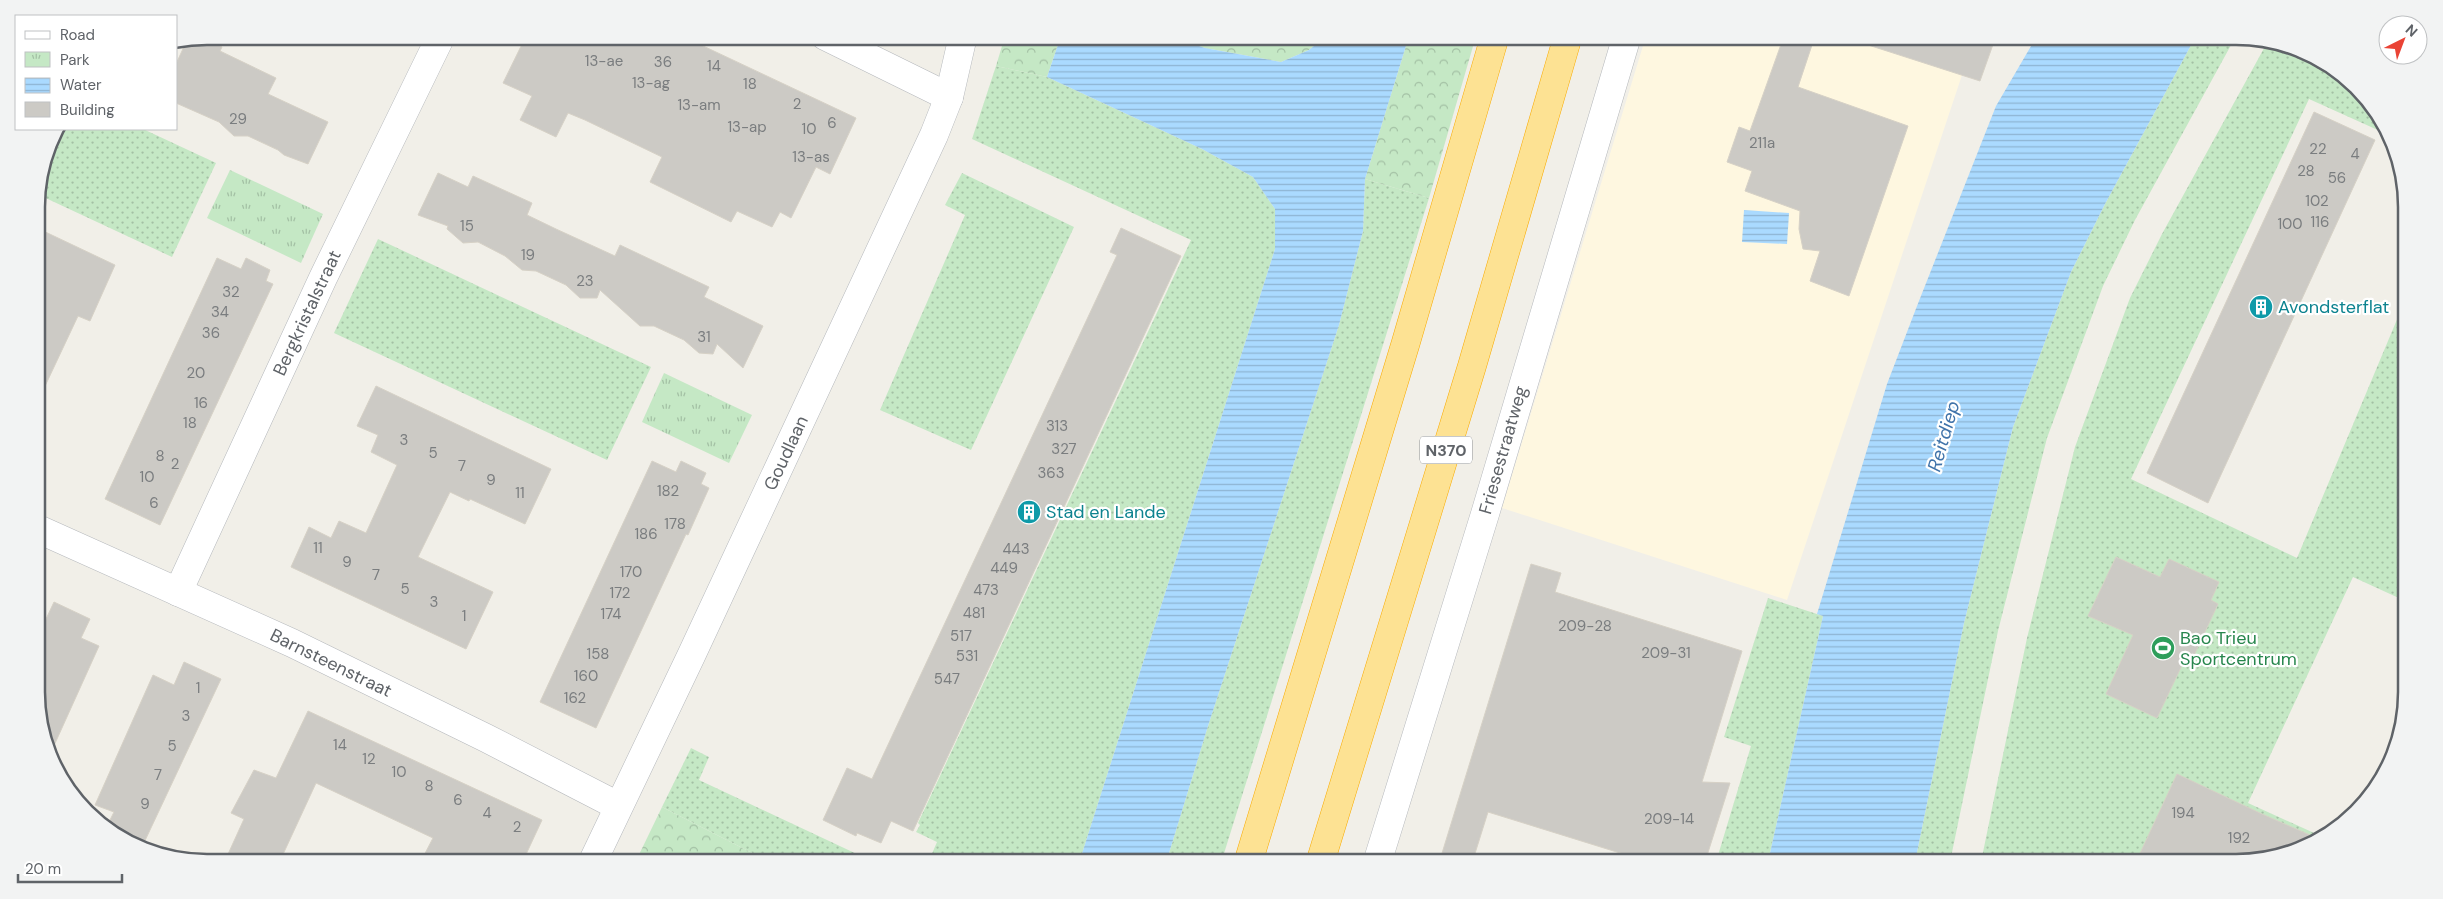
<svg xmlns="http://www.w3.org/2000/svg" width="2443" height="899" font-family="'DM Sans',sans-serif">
<defs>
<pattern id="grass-dots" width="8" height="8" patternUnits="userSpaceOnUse" patternTransform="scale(1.25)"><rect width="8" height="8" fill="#c5e8c5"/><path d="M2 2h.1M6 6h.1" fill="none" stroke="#a3c0a4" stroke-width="1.8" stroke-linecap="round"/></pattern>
<pattern id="forest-crowns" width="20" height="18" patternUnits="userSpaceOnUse" patternTransform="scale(1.25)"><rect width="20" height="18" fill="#c5e8c5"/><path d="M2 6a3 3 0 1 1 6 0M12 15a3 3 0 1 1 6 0" fill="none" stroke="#a3c0a4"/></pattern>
<pattern id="park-tufts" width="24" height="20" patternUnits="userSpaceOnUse" patternTransform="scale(1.25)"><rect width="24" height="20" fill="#c5e8c5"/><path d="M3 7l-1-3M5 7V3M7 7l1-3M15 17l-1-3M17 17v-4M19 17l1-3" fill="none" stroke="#a3c0a4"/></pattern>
<pattern id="water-rules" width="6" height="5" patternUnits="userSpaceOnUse" patternTransform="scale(1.25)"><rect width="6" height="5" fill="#aadaff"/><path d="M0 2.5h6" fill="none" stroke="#8eb4d2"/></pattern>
</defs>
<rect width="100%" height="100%" fill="#f1efe8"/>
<!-- commercial -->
<polygon fill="#fef7e0" points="1646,36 1983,36 1963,72 1787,600 1502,508"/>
<!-- grass -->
<g fill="url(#grass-dots)">
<polygon points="2196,36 2236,36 2135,220 2103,286 2047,438 1998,631 1950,862 1915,862 1964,623 2013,427 2071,272 2105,204"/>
<polygon points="2268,41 2291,45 2365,95 2391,136 2309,99 2131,479 2297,558 2406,298 2406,586 2401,599 2353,577 2248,803 2323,837 2301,850 2247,862 1981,862 2027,638 2075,447 2130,298 2162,234"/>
<polygon points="996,66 1047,77 1202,149 1253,177 1275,209 1275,249 1079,863 928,863 937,842 916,832 920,825 918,823 1191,240 972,139"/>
<polygon points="56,129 143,129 216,163 172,257 37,194"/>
<polygon points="962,173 1074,227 971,450 880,410 965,215 945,205"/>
<polygon points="1365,179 1429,198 1221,863 1166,863 1208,726 1339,325 1363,231"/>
<polygon points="378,239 651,367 607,460 334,333"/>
<polygon points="1768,598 1823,616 1768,862 1716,862 1751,746 1724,737"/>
<polygon points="691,748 709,757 699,780 876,863 772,863 662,807"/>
</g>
<!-- forest -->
<g fill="url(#forest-crowns)">
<polygon points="1005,36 1061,36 1047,77 996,66"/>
<polygon points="1170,36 1326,36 1309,50 1281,62 1205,48"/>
<polygon points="1409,36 1476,36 1429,198 1365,179"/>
<polygon points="662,807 772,863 635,863"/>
</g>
<!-- park -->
<g fill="url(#park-tufts)">
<polygon points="230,170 323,214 301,263 207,218"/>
<polygon points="664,373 752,415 729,463 642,422"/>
</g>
<!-- water -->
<g fill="url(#water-rules)">
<polygon points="1061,36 1170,36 1205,48 1281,62 1309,50 1326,36 1409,36 1365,179 1363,231 1339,325 1208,726 1166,863 1079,863 1275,249 1275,209 1253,177 1202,149 1047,77"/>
<polygon points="2037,36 2196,36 2105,204 2071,272 2013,427 1964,623 1915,862 1768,862 1823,616 1817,614 1887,384 1917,306 1996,106"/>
<polygon points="1744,210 1789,213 1787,244 1742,242"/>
</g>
<!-- building -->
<g fill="#cccac5" stroke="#d6d1c6">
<polygon points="526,36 682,36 856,118 830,174 816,167 791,218 780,212 772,227 737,211 731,222 650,182 662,157 585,120 568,113 556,137 520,120 532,96 503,83"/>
<polygon points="1784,36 1815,36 1798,87 1908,126 1849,296 1810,281 1820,251 1803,249 1799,229 1800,211 1745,191 1752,171 1727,162 1739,127 1750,131"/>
<polygon points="1860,36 1996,36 1980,81 1859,42"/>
<polygon points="202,37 222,47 220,51 276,78 268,94 328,122 308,164 284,155 278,150 248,136 234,136 219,122 176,103 176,64 187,40"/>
<polygon points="2314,112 2375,140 2208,503 2147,473"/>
<polygon points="438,173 468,187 473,176 532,203 527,215 556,229 615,256 620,245 709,287 704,297 763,326 743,368 717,344 713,354 699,353 684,340 654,326 640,326 600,290 597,298 580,298 566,285 536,271 522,270 505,256 478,242 463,243 447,229 448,226 418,215"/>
<polygon points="37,228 115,265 90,321 78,316 38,401"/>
<polygon points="1121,228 1181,256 913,831 891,821 881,843 857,833 856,836 823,820 847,768 872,779 1117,255 1110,252"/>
<polygon points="217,258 241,269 246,258 270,270 266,281 273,284 160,525 105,499"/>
<polygon points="376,386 551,469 525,524 470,499 469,501 450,492 418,557 493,592 466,649 291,567 309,527 331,538 339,521 366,533 397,465 371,452 378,435 357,426"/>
<polygon points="652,461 676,472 681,461 706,473 701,484 709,488 688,535 686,534 596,728 540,702"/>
<polygon points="2116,557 2160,577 2169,559 2219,582 2211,600 2218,604 2190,664 2184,661 2157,718 2106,694 2133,635 2088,616"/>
<polygon points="1531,564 1561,573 1555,592 1742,651 1702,782 1730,783 1705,862 1649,862 1488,812 1472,863 1439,863"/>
<polygon points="54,602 90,619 81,638 99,646 52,750 39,725 39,634"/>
<polygon points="184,662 221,679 142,847 108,824 114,812 95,805 153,675 174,685"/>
<polygon points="308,711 542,820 522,863 420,863 433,838 316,783 279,863 224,863 244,819 231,813 254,770 276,778"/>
<polygon points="2177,774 2262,814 2319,839 2301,850 2247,862 2136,862"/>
</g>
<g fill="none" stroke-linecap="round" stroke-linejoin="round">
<!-- minor casing -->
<g stroke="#b5b8bc" stroke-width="29">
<g id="minor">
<polyline points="825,36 949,97"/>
<polyline points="38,529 292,643 486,738 618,806"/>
<polyline points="178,592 323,278 441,36"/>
<polyline points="592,863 691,656 934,135 949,97 963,36"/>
<polyline points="1377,863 1485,514 1627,36"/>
</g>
</g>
<!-- highway casing -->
<g stroke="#f9ab00" stroke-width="29">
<g id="highway">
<polyline points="1248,863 1406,342 1495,36"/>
<polyline points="1320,863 1472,366 1568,36"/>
</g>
</g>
<!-- minor -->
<use href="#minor" stroke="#fff" stroke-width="28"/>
<!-- highway -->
<use href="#highway" stroke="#fde293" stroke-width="28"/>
</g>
<!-- icons -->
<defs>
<g id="building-disc" transform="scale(1.25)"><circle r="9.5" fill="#0f9aa8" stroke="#fff"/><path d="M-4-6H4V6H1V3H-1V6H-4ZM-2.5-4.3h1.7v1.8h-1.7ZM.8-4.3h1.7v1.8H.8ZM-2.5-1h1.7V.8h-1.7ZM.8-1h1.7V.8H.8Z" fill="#fff"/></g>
<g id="stadium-disc" transform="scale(1.25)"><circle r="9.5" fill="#2e9e5b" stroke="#fff"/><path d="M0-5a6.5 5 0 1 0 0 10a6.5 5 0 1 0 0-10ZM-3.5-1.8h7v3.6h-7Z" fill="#fff"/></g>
</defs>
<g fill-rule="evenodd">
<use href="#building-disc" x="2261" y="307"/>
<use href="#building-disc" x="1029" y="512"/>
<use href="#stadium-disc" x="2163" y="648"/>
</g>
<g text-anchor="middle" stroke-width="4.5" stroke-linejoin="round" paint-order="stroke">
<!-- number labels -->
<g font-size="15" fill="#7a7d7f">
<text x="604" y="66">13-ae</text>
<text x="663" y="67">36</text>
<text x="714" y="71">14</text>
<text x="651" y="88">13-ag</text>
<text x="750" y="89">18</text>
<text x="797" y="109">2</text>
<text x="699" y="110">13-am</text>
<text x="238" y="124">29</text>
<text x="832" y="128">6</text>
<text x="747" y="132">13-ap</text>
<text x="809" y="134">10</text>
<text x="1762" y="148">211a</text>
<text x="2318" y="154">22</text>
<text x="2355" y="159">4</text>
<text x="811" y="162">13-as</text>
<text x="2306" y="176">28</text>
<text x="2337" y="183">56</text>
<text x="2317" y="206">102</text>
<text x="2320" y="227">116</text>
<text x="2290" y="229">100</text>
<text x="467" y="231">15</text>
<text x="528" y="260">19</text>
<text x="585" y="286">23</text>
<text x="231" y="297">32</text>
<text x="220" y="317">34</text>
<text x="211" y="338">36</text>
<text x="704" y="342">31</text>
<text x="196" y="378">20</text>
<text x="201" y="408">16</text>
<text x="190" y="428">18</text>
<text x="1057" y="431">313</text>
<text x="404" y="445">3</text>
<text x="1064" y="454">327</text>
<text x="433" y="458">5</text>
<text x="160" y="461">8</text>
<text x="175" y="469">2</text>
<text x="462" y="471">7</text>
<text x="1051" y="478">363</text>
<text x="147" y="482">10</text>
<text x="491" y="485">9</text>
<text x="668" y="496">182</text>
<text x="520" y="498">11</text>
<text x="154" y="508">6</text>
<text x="675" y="529">178</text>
<text x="646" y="539">186</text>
<text x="318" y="553">11</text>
<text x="1016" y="554">443</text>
<text x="347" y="567">9</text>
<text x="1004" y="573">449</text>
<text x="631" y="577">170</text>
<text x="376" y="580">7</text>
<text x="405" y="594">5</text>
<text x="986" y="595">473</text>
<text x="620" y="598">172</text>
<text x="434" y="607">3</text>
<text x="974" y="618">481</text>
<text x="611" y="619">174</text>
<text x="464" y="621">1</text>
<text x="1585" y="631">209-28</text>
<text x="961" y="641">517</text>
<text x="1666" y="658">209-31</text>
<text x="598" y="659">158</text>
<text x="967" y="661">531</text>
<text x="586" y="681">160</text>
<text x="947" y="684">547</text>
<text x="198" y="693">1</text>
<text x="575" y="703">162</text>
<text x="186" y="721">3</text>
<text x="340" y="750">14</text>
<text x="172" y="751">5</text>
<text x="369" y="764">12</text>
<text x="399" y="777">10</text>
<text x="158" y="780">7</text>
<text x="429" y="791">8</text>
<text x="458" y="805">6</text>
<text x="145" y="809">9</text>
<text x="487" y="818">4</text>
<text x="2183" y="818">194</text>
<text x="1669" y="824">209-14</text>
<text x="517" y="832">2</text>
<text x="2239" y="843">192</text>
</g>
<!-- shield labels -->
<rect fill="#fff" stroke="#8f9295" stroke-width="1" x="1420" y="436.5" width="52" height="27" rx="4"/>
<g font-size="16" font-weight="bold" fill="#5f6368">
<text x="1446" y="456">N370</text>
</g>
<!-- culture labels -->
<g font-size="18" fill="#0d838f" stroke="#fff" text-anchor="start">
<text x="2278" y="313">Avondsterflat</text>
<text x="1046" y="518">Stad en Lande</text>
</g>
<!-- street labels -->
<g font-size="18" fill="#5f6368" stroke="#fff">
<text transform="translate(307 313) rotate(-65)" y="6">Bergkristalstraat</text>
<text transform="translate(1503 450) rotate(-74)" y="6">Friesestraatweg</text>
<text transform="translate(786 453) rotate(-65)" y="6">Goudlaan</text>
<text transform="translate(331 663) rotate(26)" y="6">Barnsteenstraat</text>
</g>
<!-- leisure labels -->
<g font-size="18" fill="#27864d" stroke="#fff" text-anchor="start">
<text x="2180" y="644">Bao Trieu<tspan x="2180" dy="21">Sportcentrum</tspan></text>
</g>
<!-- water labels -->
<g font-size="19" font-style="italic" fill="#4174aa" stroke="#fff">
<text transform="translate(1943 436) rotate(-74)" y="7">Reitdiep</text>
</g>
</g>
<!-- crop -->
<path d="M0 0H2443V899H0ZM207 45H2236A162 162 0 0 1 2398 207V692A162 162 0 0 1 2236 854H207A162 162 0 0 1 45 692V207A162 162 0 0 1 207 45Z" fill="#f2f3f3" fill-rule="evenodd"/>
<path fill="none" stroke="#5f6368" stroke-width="2.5" d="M207 45H2236A162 162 0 0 1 2398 207V692A162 162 0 0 1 2236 854H207A162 162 0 0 1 45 692V207A162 162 0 0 1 207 45Z"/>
<!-- legend -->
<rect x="15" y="15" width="162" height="115" fill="#ffffff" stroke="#bfc1c3"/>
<rect x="25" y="31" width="25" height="8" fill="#ffffff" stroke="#bfc1c3"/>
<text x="60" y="40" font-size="15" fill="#5f6368">Road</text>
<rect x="25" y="52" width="25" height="15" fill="url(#park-tufts)" stroke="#bfc1c3"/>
<text x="60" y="65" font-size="15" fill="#5f6368">Park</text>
<rect x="25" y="78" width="25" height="15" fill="url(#water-rules)" stroke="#bfc1c3"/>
<text x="60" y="90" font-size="15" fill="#5f6368">Water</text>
<rect x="25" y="102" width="25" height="15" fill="#cccac5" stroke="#bfc1c3"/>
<text x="60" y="115" font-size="15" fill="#5f6368">Building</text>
<!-- north arrow -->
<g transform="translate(2403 40) rotate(42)"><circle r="24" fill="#ffffff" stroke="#bfc1c3"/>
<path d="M0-4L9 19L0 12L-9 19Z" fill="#ea4335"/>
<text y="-8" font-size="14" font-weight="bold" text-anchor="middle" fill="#5f6368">N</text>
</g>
<!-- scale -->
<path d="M18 874v8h104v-8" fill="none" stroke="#5f6368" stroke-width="2.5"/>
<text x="25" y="874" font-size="15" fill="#5f6368" stroke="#ffffff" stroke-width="4" paint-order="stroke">20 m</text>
</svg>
